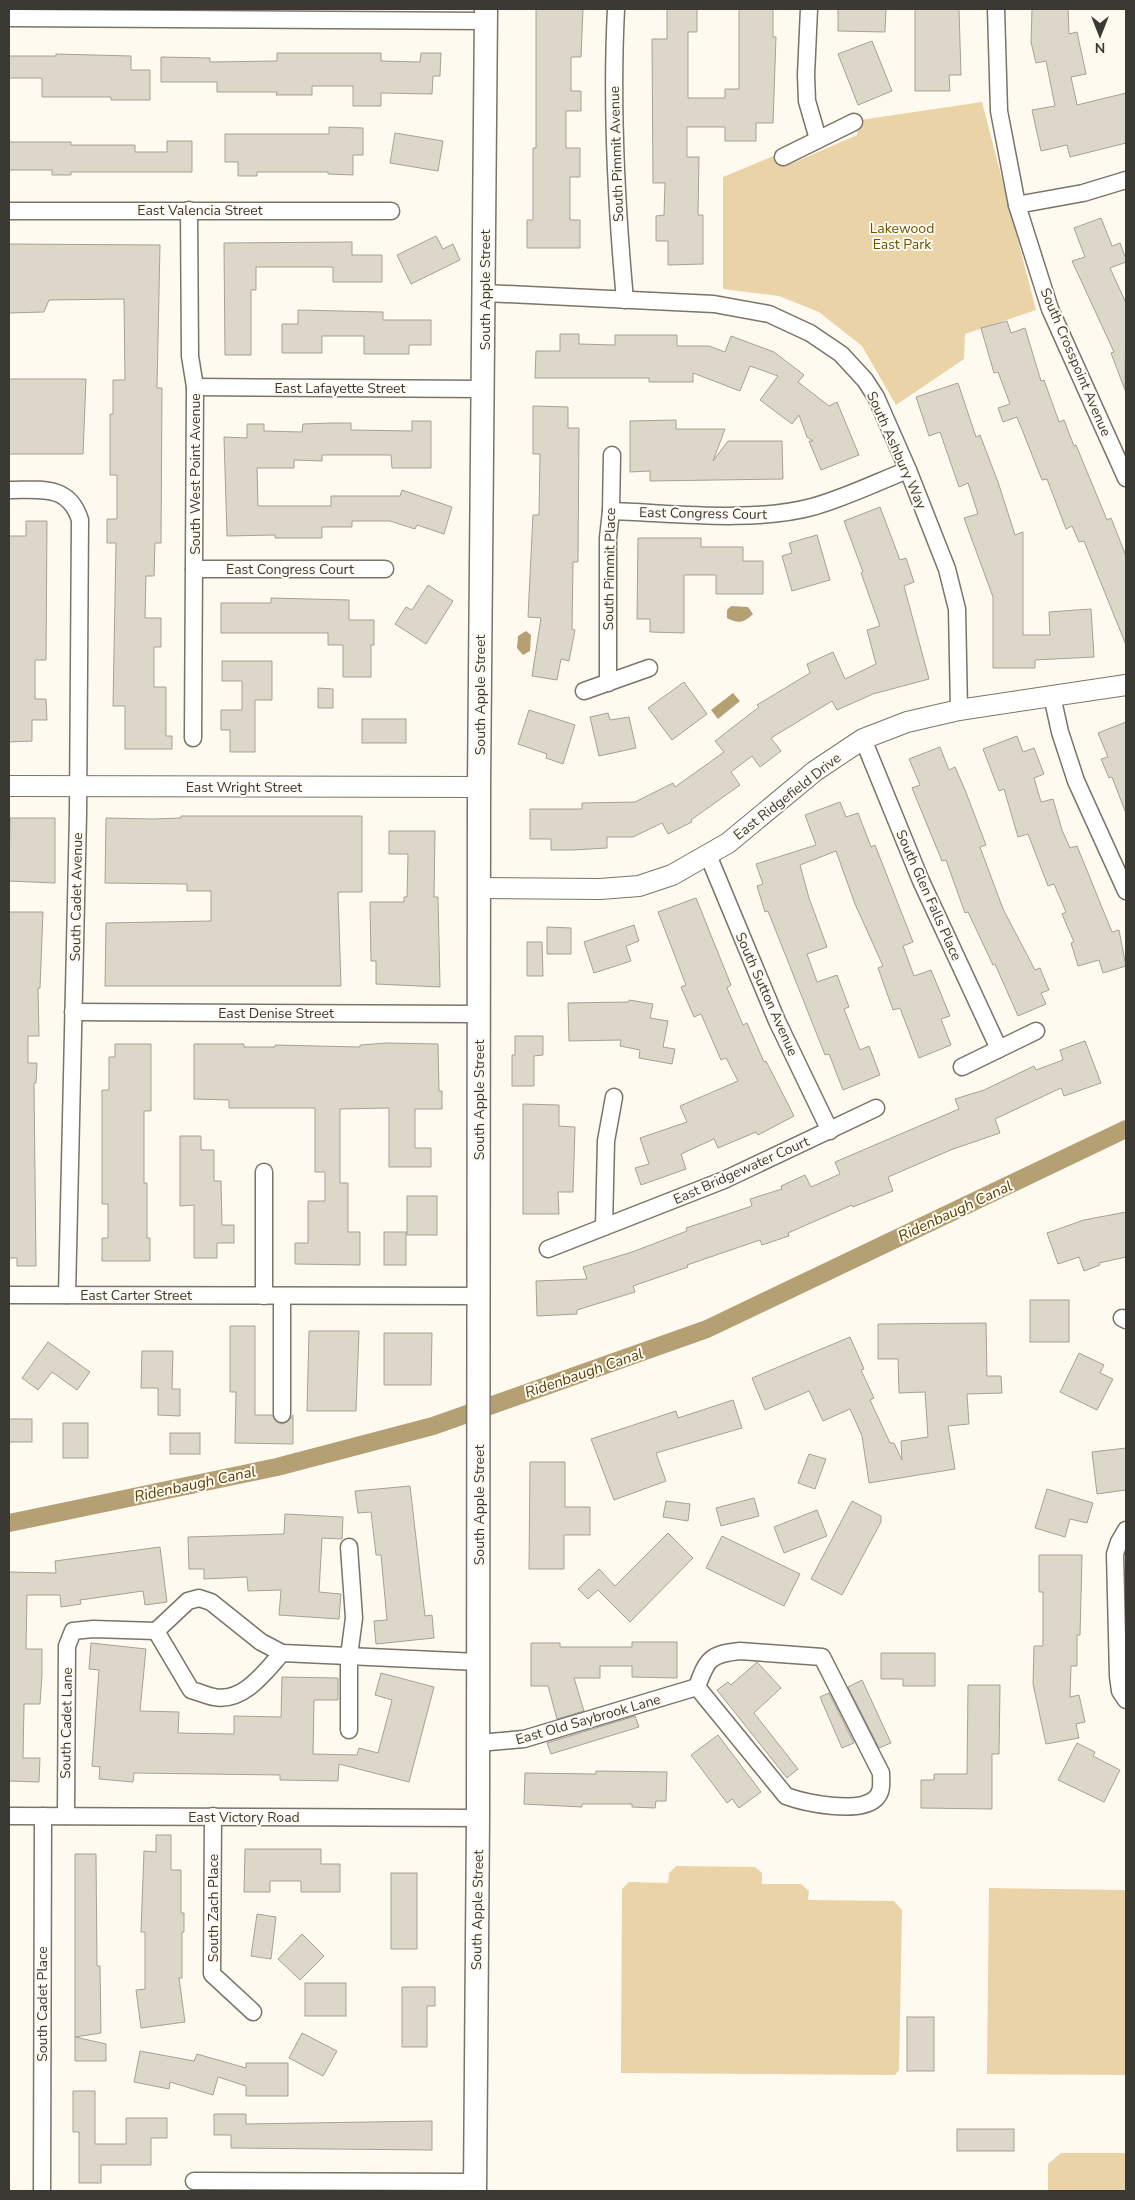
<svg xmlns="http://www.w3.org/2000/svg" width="1135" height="2200" font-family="'Nunito Sans',sans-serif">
<rect width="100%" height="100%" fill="#fffaf0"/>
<!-- green -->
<g fill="#e9d3a7">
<polygon points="982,102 1036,310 965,334 964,359 896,405 862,346 819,312 779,296 723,289 723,177 776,155 782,163 793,163 857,135 860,120"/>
<polygon points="676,1866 755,1867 762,1873 762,1884 801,1884 809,1891 808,1900 894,1901 902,1910 899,2070 895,2075 621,2073 622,1889 629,1882 668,1883 669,1873"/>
<polygon points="989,1888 1126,1890 1126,2075 987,2074"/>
<polygon points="1061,2153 1126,2153 1126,2191 1048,2191 1048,2164"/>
</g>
<!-- water -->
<g fill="#b5a074">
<path d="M731 606 748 607 753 614C744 623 738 624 727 618V610Z"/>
<polygon points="526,631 531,635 530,651 523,655 517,648 518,636"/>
<polygon points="733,693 740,701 718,719 711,710"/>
</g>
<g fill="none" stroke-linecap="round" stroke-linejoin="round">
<!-- canal -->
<polyline stroke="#b5a074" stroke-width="18" points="9,1523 277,1467 433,1426 707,1329 1126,1129"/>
</g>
<!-- building -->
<g fill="#ddd7ca" stroke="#a7a195">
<polygon points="536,9 583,9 581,57 571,57 571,91 581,91 581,111 566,111 566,148 580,148 580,177 570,177 570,220 580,220 580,248 527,248 527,220 533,220 533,148 536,148"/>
<polygon points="667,9 697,9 697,32 688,32 688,98 725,98 725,89 739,89 739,9 773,9 773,37 776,37 773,123 756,123 756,141 725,141 725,127 687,127 687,157 699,157 698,215 703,215 703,264 668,265 668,241 656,241 656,216 664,215 665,183 653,183 652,39 667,39"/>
<polygon points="838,9 886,9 885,32 838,31"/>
<polygon points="915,9 959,9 961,75 949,75 950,91 915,91"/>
<polygon points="1032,9 1068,9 1069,34 1077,32 1086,74 1071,77 1077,105 1126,93 1126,143 1070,157 1067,145 1041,151 1032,110 1055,106 1046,61 1036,63 1031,42"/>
<polygon points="872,41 892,91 858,105 838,54"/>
<polygon points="277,53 381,53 381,61 420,62 421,53 441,53 440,76 433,76 432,94 381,93 381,106 353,106 353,86 312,86 312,95 276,95 277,92 217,92 217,82 161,82 161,57 210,58 210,62 277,61"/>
<polygon points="56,54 131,56 131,70 150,70 150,100 111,100 111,97 42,97 42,78 9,78 9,56 56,56"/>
<polygon points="329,127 363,128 363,155 353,155 353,175 328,174 328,172 257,172 257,176 238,176 238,162 225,162 225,134 329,134"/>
<polygon points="395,133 443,141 438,171 390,163"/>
<polygon points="167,141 192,141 192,172 71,172 71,175 52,175 52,170 9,170 9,142 71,142 71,145 135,145 135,152 167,152"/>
<polygon points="1101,218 1112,246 1120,243 1126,259 1126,262 1110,268 1126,303 1125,390 1111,353 1114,352 1072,261 1085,257 1074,228"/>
<polygon points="436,236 443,249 453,244 460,260 411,284 397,255"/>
<polygon points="352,242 352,255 382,255 382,282 333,282 333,267 256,267 256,290 251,290 251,355 225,355 224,243"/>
<polygon points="9,244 160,245 157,388 162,388 161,543 155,543 154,576 146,576 145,618 161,618 161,647 154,647 154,687 166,687 166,736 172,736 172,749 125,749 125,706 113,706 116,543 107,543 107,519 117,519 117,475 110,475 110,414 113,414 113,380 125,380 124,299 49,300 44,312 9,313"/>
<polygon points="298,310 383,312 383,320 431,320 431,345 409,345 409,354 364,354 364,336 322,336 322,353 282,353 282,324 298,324"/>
<polygon points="1007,321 1011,333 1025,328 1041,381 1044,380 1059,422 1064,420 1074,446 1076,445 1107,520 1111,518 1126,556 1126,645 1084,541 1079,542 1072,526 1066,529 1047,479 1042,480 1017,417 1003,422 998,408 1010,404 998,372 994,373 981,328"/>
<polygon points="560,334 579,334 579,344 615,345 615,335 677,335 677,346 709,346 725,352 731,336 774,352 804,375 798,382 829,406 837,402 859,455 821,470 809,441 813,441 807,437 799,415 792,424 760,400 778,376 750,366 740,391 693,373 693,382 649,382 649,378 535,378 536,351 560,351"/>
<polygon points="9,379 86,379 83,454 9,454"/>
<polygon points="958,383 976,437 980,435 998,482 1015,535 1023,532 1023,635 1050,635 1049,612 1091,609 1094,657 1035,660 1035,668 993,668 993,597 964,518 978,514 968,483 959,487 940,432 929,436 916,397"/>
<polygon points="533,406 568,407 568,428 579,428 578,562 573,562 572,629 575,630 569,661 561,659 557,680 532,676 541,618 528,617 533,515 539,515 540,454 533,454"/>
<polygon points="676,420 676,429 725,429 713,461 728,441 782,441 783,479 650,481 650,471 630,472 630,421"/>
<polygon points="412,421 431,421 431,468 392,468 391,455 322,455 322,461 294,460 294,468 257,468 258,506 331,506 331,496 400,496 402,490 452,507 444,534 417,525 415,529 390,521 352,521 352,527 322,527 322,538 275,538 275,535 227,536 224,437 247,438 247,424 264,424 264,431 302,432 303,424 331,423 351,423 351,430 412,431"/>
<polygon points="880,507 900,560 906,558 914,582 904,586 929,679 873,694 837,710 832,701 771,738 781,751 760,767 752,756 731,772 740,785 691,820 692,822 668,834 662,823 633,837 607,837 607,848 573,850 551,850 551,839 530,839 530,809 582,809 582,803 635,802 673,783 675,787 724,752 715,741 759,707 757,705 810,673 807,664 833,652 845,679 876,664 867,630 880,626 861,573 863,572 844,521"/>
<polygon points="26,521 47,521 46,660 35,660 35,699 46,699 47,720 32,720 32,741 9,742 9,536 26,536"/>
<polygon points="817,535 830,580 792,591 782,556 792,553 789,543"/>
<polygon points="638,538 701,538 701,547 743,547 743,561 763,561 763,594 716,594 716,575 684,575 684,633 650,632 650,619 637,619"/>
<polygon points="428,585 453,601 426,644 395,624 406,607 412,610"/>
<polygon points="271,598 349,600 349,620 374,620 374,645 371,645 371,677 343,677 343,645 328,645 328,633 221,633 221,603 271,603"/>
<polygon points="222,661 272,661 272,700 255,700 255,752 230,752 230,730 221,730 221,710 242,710 242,681 222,681"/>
<polygon points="684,682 707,714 672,740 648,708"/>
<polygon points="318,688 333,689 333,708 318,708"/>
<polygon points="529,710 575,725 563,764 546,758 547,754 518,744"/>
<polygon points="608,713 610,720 629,717 636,748 599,756 590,717"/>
<rect x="362" y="719" width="44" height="24"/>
<polygon points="1126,722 1126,811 1125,811 1112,777 1109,778 1101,759 1108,757 1098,733"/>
<polygon points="1017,736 1023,752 1034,748 1044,774 1034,778 1041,802 1053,799 1062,830 1070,848 1077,846 1112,932 1119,930 1126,966 1103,973 1099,960 1078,966 1071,943 1074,942 1062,914 1066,912 1054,884 1048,886 1028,834 1018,837 1004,789 999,791 983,749"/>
<polygon points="940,747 949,770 955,767 965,790 986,845 980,847 1003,909 1035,970 1040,968 1049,990 1041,993 1046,1004 1018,1016 995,964 993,965 968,912 965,913 946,860 942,861 912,788 920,785 909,759"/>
<polygon points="840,802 846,817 858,813 871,847 875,845 913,942 903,946 914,976 931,970 950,1016 941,1019 951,1045 919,1058 900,1008 893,1010 878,968 883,966 855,904 836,851 800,865 809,898 827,947 807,954 817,982 837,975 849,1007 844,1009 860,1050 869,1046 880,1075 843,1090 829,1054 825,1055 768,911 765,912 757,886 763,884 756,864 816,845 805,815"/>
<polygon points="181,816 362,816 362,892 338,892 341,986 105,986 106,923 211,921 211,891 187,891 187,884 105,883 106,818 152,819 181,818"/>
<polygon points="10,818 55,818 55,883 9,881"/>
<polygon points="389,831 435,831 434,897 438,897 440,987 376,984 376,961 371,961 370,902 404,902 404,897 407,897 408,854 389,854"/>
<polygon points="696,898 731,985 727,988 743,1025 747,1023 764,1062 766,1061 794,1116 758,1135 756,1132 718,1148 714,1139 681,1154 686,1169 641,1185 635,1168 649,1164 640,1138 687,1122 680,1106 738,1081 726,1058 721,1060 701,1014 694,1017 681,987 686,985 658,912"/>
<polygon points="9,912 43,912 40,988 38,988 39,1036 28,1036 28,1063 37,1063 36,1083 34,1083 36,1266 17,1266 17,1258 9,1258"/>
<polygon points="634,925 639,941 626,946 631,961 594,973 584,942"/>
<polygon points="547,927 571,928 571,954 547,954"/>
<polygon points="527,942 542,942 543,976 527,976"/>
<polygon points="629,1000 653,1004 650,1018 668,1021 663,1047 675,1049 672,1064 639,1058 640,1050 620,1046 621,1040 569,1041 568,1003 629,1002"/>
<polygon points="515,1036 543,1036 543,1055 534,1056 534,1086 512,1086 512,1055 515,1055"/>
<polygon points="1085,1041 1101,1083 1064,1096 1061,1088 995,1119 1000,1133 953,1149 888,1177 893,1191 853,1207 852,1205 788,1233 789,1236 762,1245 760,1240 687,1265 688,1267 633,1286 635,1292 577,1310 577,1314 537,1316 536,1281 587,1279 583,1267 632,1252 687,1231 686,1228 752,1206 750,1199 782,1189 781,1186 805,1175 811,1187 840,1174 835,1162 959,1109 955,1099 984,1090 1034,1066 1036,1070 1063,1060 1060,1050"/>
<polygon points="387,1043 438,1044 439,1091 442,1091 442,1109 415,1109 415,1148 431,1148 431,1167 389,1167 389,1108 340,1109 340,1183 348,1183 348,1232 360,1232 360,1265 295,1264 295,1243 308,1243 308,1201 325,1201 325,1172 315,1172 315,1108 229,1108 229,1100 194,1099 194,1044 244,1044 244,1047 275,1047 275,1045 360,1047 360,1045"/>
<polygon points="115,1044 151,1044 151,1111 144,1111 144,1183 147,1183 147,1238 150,1238 150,1261 102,1261 102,1238 108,1238 108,1204 102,1204 102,1090 109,1090 109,1057 115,1057"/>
<polygon points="523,1104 559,1105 559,1126 575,1127 573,1192 558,1192 559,1214 523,1214"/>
<polygon points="180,1136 201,1136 201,1150 214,1150 214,1181 221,1181 222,1225 234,1225 234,1243 217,1243 217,1258 194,1258 194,1205 180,1206"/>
<rect x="407" y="1196" width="30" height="39"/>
<polygon points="1126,1212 1126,1257 1099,1263 1100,1265 1084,1271 1079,1257 1058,1264 1047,1233 1084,1220"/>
<rect x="384" y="1232" width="22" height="33"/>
<rect x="1030" y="1300" width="39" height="42"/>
<polygon points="986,1323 987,1376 1001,1376 1002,1393 967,1394 969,1424 948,1426 955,1469 869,1483 862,1436 850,1409 823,1421 809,1391 765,1410 752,1378 850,1337 864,1369 861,1370 874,1398 870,1400 890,1443 894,1443 902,1460 901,1441 928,1437 925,1392 899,1393 898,1359 878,1359 878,1324"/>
<polygon points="230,1326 255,1326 255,1415 272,1415 277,1422 282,1424 287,1422 293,1415 293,1444 235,1443 236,1392 230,1392"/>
<polygon points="309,1331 359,1331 356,1411 307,1411"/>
<polygon points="384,1333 432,1333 431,1385 384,1385"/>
<polygon points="48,1342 90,1372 77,1390 52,1372 38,1390 22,1378"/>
<polygon points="142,1351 173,1351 172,1389 180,1389 180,1416 158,1415 158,1388 141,1388"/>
<polygon points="1079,1353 1104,1365 1100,1373 1113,1379 1097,1410 1060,1392"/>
<polygon points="733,1400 742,1428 656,1453 666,1481 614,1500 591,1439 676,1411 678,1418"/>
<rect x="9" y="1419" width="23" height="23"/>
<rect x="63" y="1423" width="25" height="35"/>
<rect x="170" y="1433" width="30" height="21"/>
<polygon points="1126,1448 1126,1490 1097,1494 1092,1452"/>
<polygon points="809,1454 826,1459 815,1489 798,1483"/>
<polygon points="530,1462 565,1462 565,1507 590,1507 590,1535 564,1535 564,1569 529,1569"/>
<polygon points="410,1486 425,1616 432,1615 434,1638 376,1644 374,1621 387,1620 381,1555 376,1555 371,1512 358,1513 355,1491"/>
<polygon points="1047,1489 1093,1503 1087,1523 1070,1519 1065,1537 1035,1528"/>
<polygon points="754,1498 759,1516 721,1526 716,1508"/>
<polygon points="666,1501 690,1504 688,1521 663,1517"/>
<polygon points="852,1501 881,1516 881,1522 842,1595 811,1579"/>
<polygon points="817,1510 827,1536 784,1553 774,1527"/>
<polygon points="285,1514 343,1517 342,1539 322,1538 319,1592 341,1594 339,1619 279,1615 281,1590 248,1591 247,1577 204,1579 204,1569 189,1569 188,1537 284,1534"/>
<polygon points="668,1533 693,1558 630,1622 598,1590 588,1599 578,1589 599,1569 615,1586"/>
<polygon points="722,1536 800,1574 784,1606 706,1568"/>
<polygon points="160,1547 167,1602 145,1605 143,1591 80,1600 81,1604 61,1607 60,1595 27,1595 26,1649 42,1649 42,1674 40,1704 24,1704 23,1758 40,1758 39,1782 9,1781 9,1572 56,1573 55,1561"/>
<polygon points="1039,1555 1082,1555 1080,1635 1077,1635 1077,1666 1071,1666 1070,1697 1079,1695 1085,1722 1076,1724 1079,1738 1046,1744 1033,1684 1034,1646 1043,1646 1043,1592 1039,1592"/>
<polygon points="632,1642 677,1642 677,1678 632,1677 632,1666 600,1666 600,1678 574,1678 584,1711 557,1719 548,1686 531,1686 531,1643 560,1643 560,1647 632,1647"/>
<polygon points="91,1643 146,1649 140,1711 179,1712 178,1733 234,1734 234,1716 281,1717 282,1677 338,1678 338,1700 314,1700 313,1754 357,1755 359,1748 378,1753 392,1700 375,1695 381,1673 434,1687 409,1782 339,1764 338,1781 280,1780 280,1775 134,1773 133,1782 99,1779 100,1767 92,1766 99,1670 89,1669"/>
<polygon points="881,1653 935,1653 935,1686 903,1686 903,1679 881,1679"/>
<polygon points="757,1662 781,1688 754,1713 798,1769 787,1778 717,1690 728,1682 731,1685"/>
<polygon points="862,1680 891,1743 879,1748 848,1687"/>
<polygon points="968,1685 1000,1685 999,1754 992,1754 992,1809 921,1808 921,1780 934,1780 934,1774 967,1774"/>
<polygon points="829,1693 854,1743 842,1748 820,1697"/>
<polygon points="635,1716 639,1727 551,1754 547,1743"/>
<polygon points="718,1735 761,1792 739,1808 732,1799 727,1803 691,1755"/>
<polygon points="1077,1743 1095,1752 1093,1756 1120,1770 1104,1802 1058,1780"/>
<polygon points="596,1771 667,1772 666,1801 656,1801 655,1808 632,1807 632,1804 582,1804 582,1807 524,1804 525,1773 596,1774"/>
<polygon points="156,1835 171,1835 171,1870 181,1870 181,1913 184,1913 184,1932 182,1932 182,1978 179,1978 185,2022 141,2028 136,1990 145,1989 145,1932 141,1932 144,1851 156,1852"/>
<polygon points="245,1849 321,1849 321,1864 340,1864 340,1892 301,1892 301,1881 270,1881 270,1892 244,1892"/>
<polygon points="75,1854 96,1854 97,1966 100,1966 101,2033 75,2037"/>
<rect x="391" y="1873" width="26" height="76"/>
<polygon points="257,1914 276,1917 271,1959 251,1956"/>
<polygon points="302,1934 324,1956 300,1980 278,1959"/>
<rect x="305" y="1983" width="41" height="33"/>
<polygon points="402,1987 435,1987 435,2006 427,2006 427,2047 402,2047"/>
<rect x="907" y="2017" width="27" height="54"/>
<polygon points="302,2033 337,2051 323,2076 289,2058"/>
<polygon points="75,2037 106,2044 106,2061 75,2061"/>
<polygon points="140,2051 194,2061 197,2054 246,2068 246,2063 288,2063 288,2096 246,2096 246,2086 218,2077 213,2095 170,2082 169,2089 134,2082"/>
<polygon points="73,2091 95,2091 95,2144 126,2144 126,2118 167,2118 167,2138 151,2138 151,2165 101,2165 101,2183 79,2183 79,2132 73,2132"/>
<polygon points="214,2114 246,2114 246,2124 432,2121 432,2150 231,2148 231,2135 214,2135"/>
<rect x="957" y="2129" width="57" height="22"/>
</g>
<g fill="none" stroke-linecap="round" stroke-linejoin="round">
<!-- minor casing -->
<g stroke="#7a7469" stroke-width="19">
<g id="minor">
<path d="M616 9C611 106 616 202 625 300"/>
<polyline points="809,9 806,75 807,101 818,139"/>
<polyline points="996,9 999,111 1017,205 1050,309 1126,478"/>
<polyline points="9,18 486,21"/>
<polyline points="783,157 854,122"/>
<polyline points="1017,205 1083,193 1126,180"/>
<polyline points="189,210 190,356 195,387 193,738"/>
<polyline points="9,211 391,211"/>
<polyline points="485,293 714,304 769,314 810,333 841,354 865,380 876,397 908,470 947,569 957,609 959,710"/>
<polyline points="195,387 484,389"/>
<path d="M9 490C40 490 69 484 80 520L78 814 67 1295"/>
<path d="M611 511C673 513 752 523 812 507 845 498 877 482 908 470"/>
<polyline points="194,569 385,569"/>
<polyline points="608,683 608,538 611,511 612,455"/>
<polyline points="584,691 649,668"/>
<polyline points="1052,696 1060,732 1076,781 1126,891"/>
<polyline points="863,739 921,881 999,1049"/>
<polyline points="708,855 777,1021 830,1131"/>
<polyline points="73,1012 479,1014"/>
<polyline points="962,1067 1036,1031"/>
<polyline points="604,1227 606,1141 614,1097"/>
<polyline points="548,1249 724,1180 876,1108"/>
<polyline points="9,1295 480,1296"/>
<polyline points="264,1296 264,1172"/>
<polyline points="1122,1318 1126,1320"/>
<polyline points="282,1414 282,1296"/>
<polyline points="1126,1530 1119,1542 1115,1554 1118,1676 1120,1691 1126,1700"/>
<polyline points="349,1547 354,1618 349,1656 349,1730"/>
<path d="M156 1631 191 1690C199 1692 207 1696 214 1697 243 1703 265 1672 282 1653"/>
<path d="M740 1651 822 1657 881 1773C881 1783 883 1792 875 1799 858 1814 805 1803 786 1796L697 1687C707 1659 710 1654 740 1651Z"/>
<polyline points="478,1743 524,1739 697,1687"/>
<polyline points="9,1816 478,1818"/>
<polyline points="66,1816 67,1646 73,1631 93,1629 156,1631 188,1601 199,1598 211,1602 261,1642 282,1653 478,1662"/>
<polyline points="213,1816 212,1974 253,2012"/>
<polyline points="194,2181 475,2182"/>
<polyline points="42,2191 43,1816"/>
</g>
</g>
<!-- tertiary casing -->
<g stroke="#7a7469" stroke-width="22">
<g id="tertiary">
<polyline points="9,786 479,787"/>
<polyline points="479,888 600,889 639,886 672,875 728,843 815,771 863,739 907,722 959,710 1126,685"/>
</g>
</g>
<!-- secondary casing -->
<g stroke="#7a7469" stroke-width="25">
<polyline id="secondary" points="475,2191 478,1818 479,787 486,9"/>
</g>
<!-- minor -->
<use href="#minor" stroke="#fff" stroke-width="16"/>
<!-- tertiary -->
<use href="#tertiary" stroke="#fff" stroke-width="20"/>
<!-- secondary -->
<use href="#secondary" stroke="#fff" stroke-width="22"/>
</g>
<g text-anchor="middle" stroke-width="4" stroke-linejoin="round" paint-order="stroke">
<!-- street labels -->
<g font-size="14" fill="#3b3934" stroke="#fffaf0">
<text transform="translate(616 154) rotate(-92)" y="5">South Pimmit Avenue</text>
<text x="200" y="215">East Valencia Street</text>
<text transform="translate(485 290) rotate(-90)" y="5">South Apple Street</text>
<text transform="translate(1076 362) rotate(67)" y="5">South Crosspoint Avenue</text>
<text x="340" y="393">East Lafayette Street</text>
<text transform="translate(897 450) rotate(66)" y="5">South Ashbury Way</text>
<text transform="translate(195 474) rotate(-90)" y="5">South West Point Avenue</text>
<text transform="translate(703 513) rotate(1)" y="5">East Congress Court</text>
<text x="290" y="574">East Congress Court</text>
<text transform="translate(609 569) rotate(-89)" y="5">South Pimmit Place</text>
<text transform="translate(480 695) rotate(-90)" y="5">South Apple Street</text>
<text x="244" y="792">East Wright Street</text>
<text transform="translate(787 796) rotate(-38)" y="5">East Ridgefield Drive</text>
<text transform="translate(929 895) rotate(66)" y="5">South Glen Falls Place</text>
<text transform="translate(76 897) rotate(-89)" y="5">South Cadet Avenue</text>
<text transform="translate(767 994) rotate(66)" y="5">South Sutton Avenue</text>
<text x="276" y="1018">East Denise Street</text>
<text transform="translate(479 1100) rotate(-90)" y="5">South Apple Street</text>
<text transform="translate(741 1170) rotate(-24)" y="5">East Bridgewater Court</text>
<text x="136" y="1300">East Carter Street</text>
<text transform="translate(479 1505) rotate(-90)" y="5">South Apple Street</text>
<text transform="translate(588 1719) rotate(-16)" y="5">East Old Saybrook Lane</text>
<text transform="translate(66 1723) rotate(-89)" y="5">South Cadet Lane</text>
<text x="244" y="1822">East Victory Road</text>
<text transform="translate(213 1908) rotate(-90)" y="5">South Zach Place</text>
<text transform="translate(477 1910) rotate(-89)" y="5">South Apple Street</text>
<text transform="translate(42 2004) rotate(-90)" y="5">South Cadet Place</text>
</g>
<!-- park labels -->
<g font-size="14" fill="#6e5200" stroke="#fffaf0">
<text x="902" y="233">Lakewood<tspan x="902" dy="16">East Park</tspan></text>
</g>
<!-- water labels -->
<g font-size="15" font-style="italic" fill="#574108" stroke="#fffaf0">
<text transform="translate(955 1211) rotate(-25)" y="5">Ridenbaugh Canal</text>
<text transform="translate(584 1373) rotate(-19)" y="5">Ridenbaugh Canal</text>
<text transform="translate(195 1484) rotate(-12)" y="5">Ridenbaugh Canal</text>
</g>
</g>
<!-- border -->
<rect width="1135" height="2200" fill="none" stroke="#3b3934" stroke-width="20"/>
<!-- north arrow -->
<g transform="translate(1100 35) rotate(180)" stroke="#fffaf0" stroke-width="4" paint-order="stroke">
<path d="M0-4L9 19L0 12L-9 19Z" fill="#3b3934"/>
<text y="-8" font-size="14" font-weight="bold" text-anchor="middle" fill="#3b3934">N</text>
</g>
</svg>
